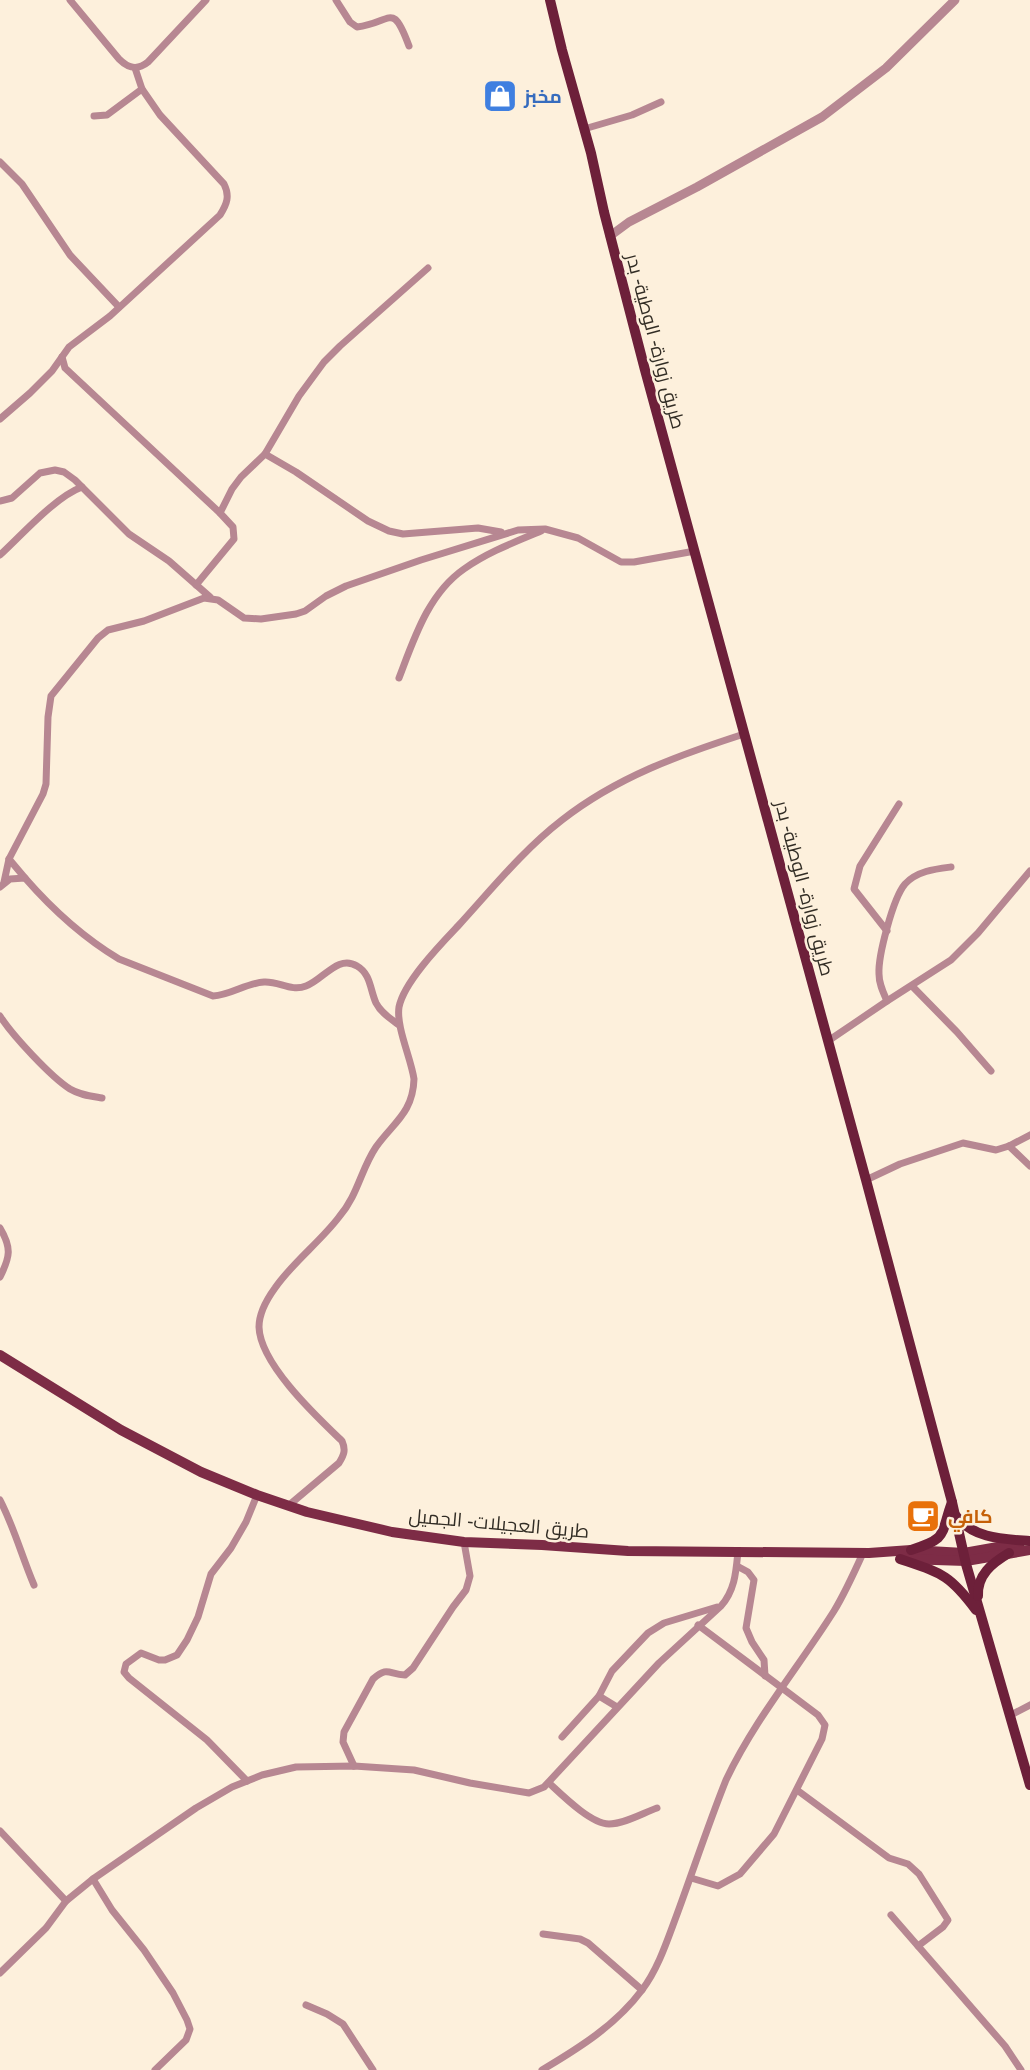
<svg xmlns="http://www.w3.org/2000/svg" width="1030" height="2070" font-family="Arial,Cairo,sans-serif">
<rect width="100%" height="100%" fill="#fdf0dc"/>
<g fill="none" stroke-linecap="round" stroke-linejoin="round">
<!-- minor -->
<g stroke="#b78792" stroke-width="7">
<path d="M70 0 119 59C128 68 137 71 148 62L206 0"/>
<path d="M336 0 350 22 357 27C392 23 392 0 409 46"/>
<polyline points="94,116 107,115 142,89"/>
<polyline points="584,129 632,115 661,102"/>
<polyline points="0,162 22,184 70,255 119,307"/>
<polyline points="62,357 65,368 220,513"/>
<path d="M0 419 30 393 52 371 69 347 110 316 220 215C227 204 230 196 224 184L160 115 142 89 135 68"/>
<polyline points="265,454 296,472 368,521 389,531 403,534 478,528 501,532"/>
<polyline points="0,501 12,498 40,473 55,470 64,472 75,480 129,534 169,561 210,597"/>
<path d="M0 555C22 535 55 497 82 487"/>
<polyline points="196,585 234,539 233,527 220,513 232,489 241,477 265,454 299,396 324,362 340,346 428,268"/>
<path d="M399 678C414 639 428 594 464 569 488 552 515 542 541 531"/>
<polyline points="9,859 25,878"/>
<polyline points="4,882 9,859 43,794 46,784 48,717 51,696 98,638 108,630 144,621 204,598 218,600 244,618 261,619 296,614 305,611 326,596 346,586 421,560 518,530 545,529 578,538 621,562 634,562 695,551"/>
<path d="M0 887 10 879 25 878C52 909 84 938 119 959L213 996C231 995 246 983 264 982 279 981 291 992 306 986 323 980 338 954 357 966 371 974 370 990 376 1003 381 1013 391 1019 399 1025"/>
<polyline points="887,931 854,889 860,866 899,804"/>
<polyline points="912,986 957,1032 991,1071"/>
<path d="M887 1001C883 992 879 984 879 974 878 956 893 898 905 884 917 871 935 869 951 867"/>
<path d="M0 1016C12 1035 51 1077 70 1089 80 1095 90 1096 102 1098"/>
<polyline points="828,1041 887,1001 951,960 978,933 1030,871"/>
<polyline points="1009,1146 1030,1166"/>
<polyline points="866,1180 900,1164 963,1143 996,1150 1009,1146 1030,1135"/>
<path d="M0 1228C12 1248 10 1257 0 1277"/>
<path d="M0 1500C14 1527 22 1557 34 1585"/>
<path d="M288 1506 339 1463C344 1455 346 1450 342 1441 317 1417 260 1364 259 1327 259 1313 267 1299 275 1288 293 1262 320 1242 339 1217 358 1195 361 1169 376 1147 393 1123 413 1113 414 1079 411 1058 396 1027 399 1007 404 982 440 945 458 926 491 890 523 850 562 820 617 777 679 755 744 734"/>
<polyline points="737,1566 748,1572 754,1580 746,1628 752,1642 764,1660 765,1676"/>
<polyline points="599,1696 617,1707"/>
<polyline points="1011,1715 1030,1705"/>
<polyline points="562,1737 599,1696 612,1671 648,1633 664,1623 717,1607"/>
<path d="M354 1766 343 1742 344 1732 373 1679C388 1666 388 1674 405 1675L413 1668 453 1607 466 1590 470 1576 464 1542"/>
<polyline points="247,1781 207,1740 129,1678 124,1672 126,1664 141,1653 159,1660 165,1660 177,1655 187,1640 198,1617 211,1574 231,1548 246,1522 257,1495"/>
<path d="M549 1783C562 1795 591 1824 609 1824 624 1824 643 1813 657 1808"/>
<polyline points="797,1790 889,1858 908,1864 919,1874 948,1920 943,1927 918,1946"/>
<polyline points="0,1831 66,1901"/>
<polyline points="691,1878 718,1886 740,1874 774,1834 822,1739 825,1725 818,1715 698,1625"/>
<polyline points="93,1879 112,1910 144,1950 173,1993 187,2020 190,2029 186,2040 155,2070"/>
<polyline points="891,1915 1005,2046 1021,2070"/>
<polyline points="543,1934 580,1939 588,1943 642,1990"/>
<path d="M0 1973 46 1928 66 1901 93 1879 196 1808 232 1787 262 1775 296 1767 354 1766 414 1770 470 1783 529 1793 544 1787 659 1663 721 1606C735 1590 736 1572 738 1551"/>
<polyline points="306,2005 327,2014 343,2024 373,2070"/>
<path d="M542 2070C579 2048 616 2025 642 1990 658 1969 667 1941 676 1917 693 1871 708 1825 726 1780 755 1719 798 1668 834 1611 845 1593 854 1573 863 1553"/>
</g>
<!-- tertiary -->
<polyline stroke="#b78792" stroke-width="9" points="610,236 629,222 697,187 822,117 886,68 955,0"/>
<!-- primary -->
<g stroke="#7d2c46" stroke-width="10">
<polyline points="0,1355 121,1430 201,1472 257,1495 307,1512 392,1532 464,1542 542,1545 628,1551 869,1553 911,1550 964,1553 1020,1543"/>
<polyline points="904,1559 966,1561 1030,1550"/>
</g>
<!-- trunk -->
<g stroke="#6d203a" stroke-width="10">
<polyline points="550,0 562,50 591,153 604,212 645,370 866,1180 952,1502 966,1564 1030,1785"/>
<path d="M956 1516C974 1539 1003 1539 1030 1541"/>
<path d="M911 1550C949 1538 940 1535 952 1502"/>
<path d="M900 1559C941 1573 949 1574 976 1610"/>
<path d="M978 1596C977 1575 992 1563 1009 1553"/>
</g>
</g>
<!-- icons -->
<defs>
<g id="shop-square" transform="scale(1.75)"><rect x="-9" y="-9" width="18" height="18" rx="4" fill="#3f7fe0" stroke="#fdf0dc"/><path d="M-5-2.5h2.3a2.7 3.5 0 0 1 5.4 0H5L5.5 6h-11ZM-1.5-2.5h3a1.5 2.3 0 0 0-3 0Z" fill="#fff"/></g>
<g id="cafe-square" transform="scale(1.75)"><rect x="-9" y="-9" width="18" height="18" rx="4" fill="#e8710a" stroke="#fdf0dc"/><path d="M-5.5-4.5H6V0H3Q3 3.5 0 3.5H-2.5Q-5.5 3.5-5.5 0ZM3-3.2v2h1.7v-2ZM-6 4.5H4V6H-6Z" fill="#fff"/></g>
</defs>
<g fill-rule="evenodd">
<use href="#shop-square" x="500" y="96"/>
<use href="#cafe-square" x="923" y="1516"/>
</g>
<g text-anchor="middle" stroke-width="5" stroke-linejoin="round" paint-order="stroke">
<!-- shop labels -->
<g font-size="19" font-weight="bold" fill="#366cbe" stroke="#fdf0dc" text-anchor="start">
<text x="524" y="103">مخبز</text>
</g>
<!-- street labels -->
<g font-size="19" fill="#322d25" stroke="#fdf0dc">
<text transform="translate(656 341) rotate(75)" y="7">طريق زوارة- الوطية- بدر</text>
<text transform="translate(805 888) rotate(75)" y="7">طريق زوارة- الوطية- بدر</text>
<text transform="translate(499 1523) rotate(5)" y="7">طريق العجيلات- الجميل</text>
</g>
<!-- food labels -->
<g font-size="19" font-weight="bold" fill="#c56008" stroke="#fdf0dc" text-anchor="start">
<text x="948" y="1523">كافي</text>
</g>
</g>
</svg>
